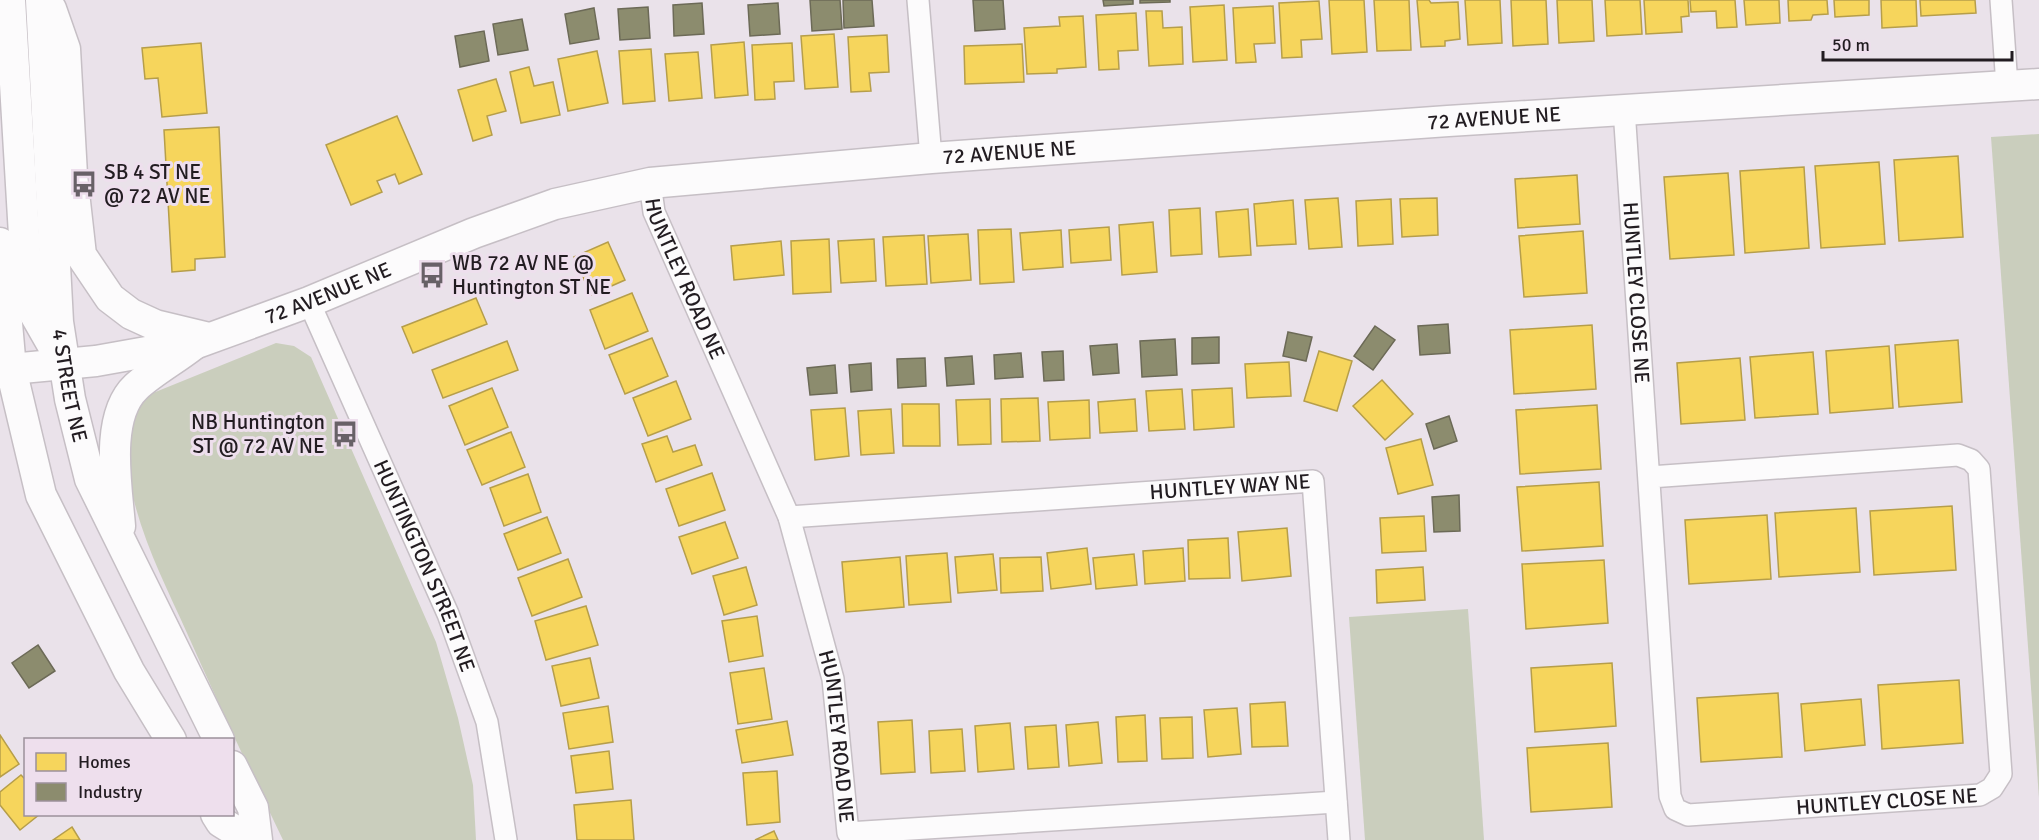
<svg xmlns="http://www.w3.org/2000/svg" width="2039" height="840" font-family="Signika,sans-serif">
<rect width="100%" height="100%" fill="#eae2ea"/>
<!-- green -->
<g fill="#cacebd">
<polygon points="2039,134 2039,798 1991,137"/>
<path d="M276 343 294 346 311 357 436 642 458 718 473 785 476 840H283C250 771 218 703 187 633 162 577 127 512 127 448 127 428 136 410 148 395Z"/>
<polygon points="1468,609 1484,840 1365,840 1349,617"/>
</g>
<!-- homes -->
<g fill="#f6d55c" stroke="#b69e4a" stroke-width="1.5">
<polygon points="1329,0 1364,0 1367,52 1332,54"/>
<polygon points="1374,0 1409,0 1411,50 1377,51"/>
<polygon points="1417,0 1429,0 1431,3 1458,2 1460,39 1445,41 1445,46 1421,47"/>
<polygon points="1465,0 1500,0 1502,43 1468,45"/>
<polygon points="1511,0 1546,0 1548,44 1513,46"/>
<polygon points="1557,0 1592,0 1594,41 1559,43"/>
<polygon points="1605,0 1640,0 1642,34 1607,36"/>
<polygon points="1644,0 1688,0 1689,16 1681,17 1682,32 1646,34"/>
<polygon points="1690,0 1735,0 1737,27 1717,28 1716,11 1691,12"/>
<polygon points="1744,0 1779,0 1780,23 1746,25"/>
<polygon points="1788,0 1827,0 1828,14 1813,15 1811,20 1789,21"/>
<polygon points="1834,0 1869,0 1869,15 1835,17"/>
<polygon points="1881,0 1916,0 1917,26 1882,28"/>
<polygon points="1920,0 1975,0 1976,13 1921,16"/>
<polygon points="1319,1 1322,39 1301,40 1302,57 1282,58 1279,3"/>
<polygon points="1224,5 1227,60 1193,62 1190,7"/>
<polygon points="1273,6 1275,43 1254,44 1256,62 1236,63 1233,8"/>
<polygon points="1146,11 1162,11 1163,28 1182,27 1183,64 1149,66"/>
<polygon points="1136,13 1138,50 1118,51 1119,69 1099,70 1096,15"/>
<polygon points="1083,16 1086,67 1057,69 1057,73 1027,74 1024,28 1060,26 1059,17"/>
<polygon points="834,34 838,87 805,89 801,36"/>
<polygon points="887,35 889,72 869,73 871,91 851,92 848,37"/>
<polygon points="744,42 748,95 715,98 711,45"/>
<polygon points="201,43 207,113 162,117 158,78 145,79 142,48"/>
<polygon points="792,43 794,81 774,82 775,99 755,100 752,45"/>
<polygon points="1022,44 1024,82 965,84 964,46"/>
<polygon points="651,49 655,101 623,104 619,51"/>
<polygon points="597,51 608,103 568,111 558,59"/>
<polygon points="698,52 702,98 669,101 665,54"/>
<polygon points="529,67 534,86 553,82 560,115 521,123 510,72"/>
<polygon points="496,79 506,111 487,116 492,135 473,141 458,90"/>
<polygon points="397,116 422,174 399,184 395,174 377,181 382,192 351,205 326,145"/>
<polygon points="219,127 225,257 195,259 195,270 172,272 164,130"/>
<polygon points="1958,156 1963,237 1899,241 1894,160"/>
<polygon points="1879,162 1885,244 1821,248 1815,166"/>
<polygon points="1804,167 1809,248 1745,253 1740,171"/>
<polygon points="1728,173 1734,255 1670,259 1664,177"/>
<polygon points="1577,175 1580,224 1518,228 1515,179"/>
<polygon points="1338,198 1342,247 1309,249 1305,200"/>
<polygon points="1437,198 1438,235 1402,237 1400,199"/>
<polygon points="1391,199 1393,244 1358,246 1356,201"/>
<polygon points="1293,200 1296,244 1257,246 1254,204"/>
<polygon points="1200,208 1202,254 1171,256 1169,210"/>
<polygon points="1248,209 1251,255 1219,257 1216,212"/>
<polygon points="1153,222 1157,272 1122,275 1119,225"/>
<polygon points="1109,227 1111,260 1071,263 1069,230"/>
<polygon points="1011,229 1014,282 980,284 978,230"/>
<polygon points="1061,230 1063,267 1023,270 1020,233"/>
<polygon points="1583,231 1587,293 1524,297 1519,236"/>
<polygon points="968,234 971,280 931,283 928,236"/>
<polygon points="924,235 927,284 886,286 883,237"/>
<polygon points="829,239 831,292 793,294 791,241"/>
<polygon points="874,239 876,281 841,283 838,241"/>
<polygon points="781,241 784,275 734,280 731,246"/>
<polygon points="608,242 625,280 591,295 574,257"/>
<polygon points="632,293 648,331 605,349 590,310"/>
<polygon points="476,298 487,324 413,353 402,327"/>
<polygon points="1592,325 1596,389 1514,394 1510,330"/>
<polygon points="652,338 668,376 625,394 609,355"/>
<polygon points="1958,340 1962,402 1899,407 1895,345"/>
<polygon points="507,341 518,370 443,398 432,370"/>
<polygon points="1889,346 1893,408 1830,413 1826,351"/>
<polygon points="1319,351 1352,361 1337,411 1304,401"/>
<polygon points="1813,352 1818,414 1755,418 1750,357"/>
<polygon points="1740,358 1745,420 1681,424 1677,363"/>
<polygon points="1289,362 1291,396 1247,398 1245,364"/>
<polygon points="1382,380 1413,414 1385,440 1353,406"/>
<polygon points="676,381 691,419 648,436 633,398"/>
<polygon points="492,388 508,427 465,445 449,406"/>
<polygon points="1232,388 1234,427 1194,430 1192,390"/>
<polygon points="1182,389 1185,429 1149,431 1146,391"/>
<polygon points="1038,398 1040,441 1002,442 1001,399"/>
<polygon points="990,399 991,444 958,445 956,400"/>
<polygon points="1135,399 1137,431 1100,433 1098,402"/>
<polygon points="1089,400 1090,438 1050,440 1048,402"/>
<polygon points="902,404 939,404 940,446 903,446"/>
<polygon points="1597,405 1601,469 1520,474 1516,410"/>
<polygon points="845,408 849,456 815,460 811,410"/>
<polygon points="891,409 894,453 861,455 858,411"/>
<polygon points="511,432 525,467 482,485 467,450"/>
<polygon points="667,436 673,452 695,445 702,465 656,482 642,444"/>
<polygon points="1421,439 1433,485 1398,494 1386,448"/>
<polygon points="712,473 725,510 679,526 666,489"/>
<polygon points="528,474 541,512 504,526 490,488"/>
<polygon points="1599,482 1603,546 1522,551 1517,487"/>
<polygon points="1952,506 1956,570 1874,575 1870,511"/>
<polygon points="1856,508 1860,572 1779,577 1775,513"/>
<polygon points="1767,515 1771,579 1689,584 1685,520"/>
<polygon points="1424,516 1426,551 1382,553 1380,518"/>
<polygon points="547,517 561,553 518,570 504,534"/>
<polygon points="725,522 738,558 692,574 679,537"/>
<polygon points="1287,528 1291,576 1242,581 1238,532"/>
<polygon points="1228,538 1230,578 1189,579 1188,540"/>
<polygon points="1087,548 1091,584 1051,589 1047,553"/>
<polygon points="1183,548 1185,581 1145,584 1143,551"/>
<polygon points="947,553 951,602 909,605 906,556"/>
<polygon points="993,554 997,590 958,593 955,557"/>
<polygon points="1134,554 1137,585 1096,589 1093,558"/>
<polygon points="900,557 904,607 846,612 842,562"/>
<polygon points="1041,557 1043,591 1001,593 1000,558"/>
<polygon points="568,559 582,597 532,616 518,578"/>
<polygon points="1604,560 1608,623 1526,629 1522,564"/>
<polygon points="746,567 757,605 724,615 713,576"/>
<polygon points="1423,567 1425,600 1377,603 1376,570"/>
<polygon points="586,606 598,645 546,660 535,621"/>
<polygon points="757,616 763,656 729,662 722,621"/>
<polygon points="590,658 599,698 561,706 552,666"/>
<polygon points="1612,663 1616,726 1535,732 1531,668"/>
<polygon points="764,668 772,719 738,724 730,673"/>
<polygon points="1959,680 1963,743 1882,749 1878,685"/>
<polygon points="1778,693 1782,757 1701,762 1697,698"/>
<polygon points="1861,699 1865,745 1805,751 1801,704"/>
<polygon points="1285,702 1288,746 1252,747 1250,704"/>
<polygon points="608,706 613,742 569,749 563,713"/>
<polygon points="1237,708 1241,754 1208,757 1204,710"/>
<polygon points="1145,715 1147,761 1118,762 1116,717"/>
<polygon points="1192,717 1193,758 1162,759 1160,718"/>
<polygon points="912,720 915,772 881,774 878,722"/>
<polygon points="787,721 793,755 742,763 736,730"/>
<polygon points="1098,722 1102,763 1069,766 1066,725"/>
<polygon points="1010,723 1014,769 978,772 975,726"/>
<polygon points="1056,725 1059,767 1028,769 1025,727"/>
<polygon points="962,729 965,771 931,773 929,731"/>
<polygon points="0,735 19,764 0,777"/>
<polygon points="1608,743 1612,807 1531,812 1527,748"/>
<polygon points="609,751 613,789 576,793 571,756"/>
<polygon points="777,771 780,822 747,825 743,773"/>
<polygon points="21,775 26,780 26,814 40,814 20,830 0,805 0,792"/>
<polygon points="631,800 634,840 577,840 574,805"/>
<polygon points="72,827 80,840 53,840"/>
<polygon points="774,831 778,840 755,840"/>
</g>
<!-- industry -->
<g fill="#8c8c6e" stroke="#6c6a57" stroke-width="1.5">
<polygon points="810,0 840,0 842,29 812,31"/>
<polygon points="843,0 872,0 874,26 844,28"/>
<polygon points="973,0 1003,0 1005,29 975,31"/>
<polygon points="1103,0 1133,0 1133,4 1104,6"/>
<polygon points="1140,0 1170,0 1170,2 1140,3"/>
<polygon points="702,3 704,34 674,36 673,5"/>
<polygon points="778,3 780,34 750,36 748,5"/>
<polygon points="648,7 650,38 620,40 618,9"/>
<polygon points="594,8 599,39 570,44 565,14"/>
<polygon points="522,19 528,50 498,55 493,24"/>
<polygon points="484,31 489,61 460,67 455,36"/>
<polygon points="1448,324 1450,353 1420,355 1418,326"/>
<polygon points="1375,326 1395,340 1373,370 1354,356"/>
<polygon points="1288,332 1312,337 1306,361 1283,356"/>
<polygon points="1219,337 1219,363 1192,364 1192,338"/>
<polygon points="1175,339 1177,375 1142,377 1140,341"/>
<polygon points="1117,344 1119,373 1093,375 1090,346"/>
<polygon points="1063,351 1064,380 1044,381 1042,352"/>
<polygon points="1021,353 1023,377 995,379 994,355"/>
<polygon points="972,356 974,384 947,386 945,358"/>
<polygon points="925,358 926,386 898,388 897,359"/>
<polygon points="871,363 872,390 851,392 849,365"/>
<polygon points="835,365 837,393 810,395 807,368"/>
<polygon points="1449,416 1457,441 1434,449 1426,424"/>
<polygon points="1459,495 1460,531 1434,532 1432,497"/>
<polygon points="38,645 55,671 29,688 12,663"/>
</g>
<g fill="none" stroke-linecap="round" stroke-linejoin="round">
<!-- street casing -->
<g stroke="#c6bfc5" stroke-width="24">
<g id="street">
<polyline points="918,0 931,158"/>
<polyline points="2001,0 2007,86"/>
<path id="s1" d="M1624 109 1670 796 1675 809 1688 815 1980 795 1992 788 2001 774 1979 469 1971 460 1958 455 1650 477"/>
<path id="s2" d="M650 183 654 212 789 517 833 679 848 833 1336 802"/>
<path id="s3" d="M309 302 448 614 487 722 506 840"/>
<path id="s4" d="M789 517 1313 481 1339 840"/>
</g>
</g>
<!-- secondary casing -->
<g stroke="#c6bfc5" stroke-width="33">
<g id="secondary">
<polyline points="10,0 28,302 56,351"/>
<path id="s5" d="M41 0 58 322 70 399 90 479 219 740"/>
<polyline points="51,9 65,49 72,175 81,255 110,298 131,314 155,325 205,337"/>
<polyline points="0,243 11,369 41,495 129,671 171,740"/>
<path id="s6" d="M11 369 96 361 197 343 309 302 474 233 555 204 650 183 931 158 1448 121 2039 84"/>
<path d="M120 526C117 487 104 417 136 387 152 372 174 360 192 346"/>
<polyline points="232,766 253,808 257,840"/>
<polyline points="216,814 221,822 250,840"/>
</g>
</g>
<!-- street -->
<use href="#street" stroke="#fcfbfc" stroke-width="21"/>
<!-- secondary -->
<use href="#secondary" stroke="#fcfbfc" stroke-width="30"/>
</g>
<!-- icons -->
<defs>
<g id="bus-bare" transform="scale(2.07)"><path d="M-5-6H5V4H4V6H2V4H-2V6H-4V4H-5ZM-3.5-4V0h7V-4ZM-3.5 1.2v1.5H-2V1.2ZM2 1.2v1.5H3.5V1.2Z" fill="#686167" stroke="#eedfed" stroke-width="2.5" paint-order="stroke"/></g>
</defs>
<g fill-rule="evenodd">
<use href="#bus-bare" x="84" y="184"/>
<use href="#bus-bare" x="432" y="275"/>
<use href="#bus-bare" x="345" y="434"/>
</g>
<g text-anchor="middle" stroke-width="6" stroke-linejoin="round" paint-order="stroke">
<!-- street labels -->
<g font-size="21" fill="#221c21" stroke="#eedfed">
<text dy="7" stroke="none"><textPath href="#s6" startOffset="1516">72 AVENUE NE</textPath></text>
<text dy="7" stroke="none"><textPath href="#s6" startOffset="1030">72 AVENUE NE</textPath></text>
<text dy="7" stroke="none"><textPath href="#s2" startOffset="102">HUNTLEY ROAD NE</textPath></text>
<text dy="7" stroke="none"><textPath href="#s6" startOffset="328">72 AVENUE NE</textPath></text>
<text dy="7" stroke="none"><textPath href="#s1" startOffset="184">HUNTLEY CLOSE NE</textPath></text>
<text dy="7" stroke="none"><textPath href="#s5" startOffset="387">4 STREET NE</textPath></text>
<text dy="7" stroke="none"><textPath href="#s4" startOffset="442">HUNTLEY WAY NE</textPath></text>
<text dy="7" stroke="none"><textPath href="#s3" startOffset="288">HUNTINGTON STREET NE</textPath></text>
<text dy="7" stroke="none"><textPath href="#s2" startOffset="588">HUNTLEY ROAD NE</textPath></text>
<text dy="7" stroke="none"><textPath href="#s1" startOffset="916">HUNTLEY CLOSE NE</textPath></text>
</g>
<!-- poi labels -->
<g font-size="21" fill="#221c21" stroke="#eedfed" text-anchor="start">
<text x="104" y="179">SB 4 ST NE<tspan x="104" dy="24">@ 72 AV NE</tspan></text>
<text x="452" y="270">WB 72 AV NE @<tspan x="452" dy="24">Huntington ST NE</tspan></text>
<text x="325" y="429" text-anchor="end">NB Huntington<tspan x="325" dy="24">ST @ 72 AV NE</tspan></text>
</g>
</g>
<!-- legend -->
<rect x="24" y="738" width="210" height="78" fill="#eedfed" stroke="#9c919b" stroke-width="1.5"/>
<rect x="36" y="753" width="30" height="18" fill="#f6d55c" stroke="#9c919b" stroke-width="1.5"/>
<text x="78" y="768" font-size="18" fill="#221c21">Homes</text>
<rect x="36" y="783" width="30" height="18" fill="#8c8c6e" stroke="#9c919b" stroke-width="1.5"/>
<text x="78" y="798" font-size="18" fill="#221c21">Industry</text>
<!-- scale -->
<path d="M1823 51v9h189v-9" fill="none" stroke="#221c21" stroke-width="3"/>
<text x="1832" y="51" font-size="18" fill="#221c21" stroke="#eedfed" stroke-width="4.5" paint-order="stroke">50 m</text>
</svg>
